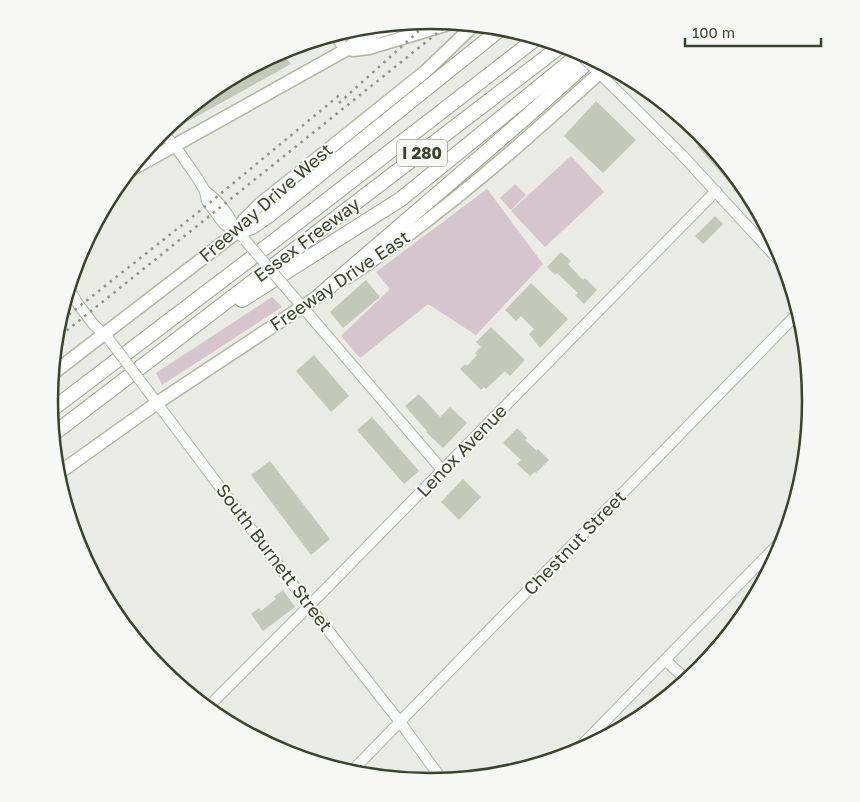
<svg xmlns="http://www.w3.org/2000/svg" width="860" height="802" font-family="'Golos Text',sans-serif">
<rect width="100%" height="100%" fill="#e9ebe4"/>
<!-- green -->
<g fill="#d5c5cd">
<polygon points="571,156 604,192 545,247 511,211"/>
<polygon points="515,184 526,195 511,210 500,198"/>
<polygon points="487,189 543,264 476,335 428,304 360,358 341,336 390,289 376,272"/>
<polygon points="272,297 282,307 162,385 156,373"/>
</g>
<!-- building -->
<g fill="#c3c8bb">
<polygon points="280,51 291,64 176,128 166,127 219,84"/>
<polygon points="596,101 636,140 603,173 564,136"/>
<polygon points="706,139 743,184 736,190 697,146"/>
<polygon points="715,216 723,224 703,244 695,236"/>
<polygon points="561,252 571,261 568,264 583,280 585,278 597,290 584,304 575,295 578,293 557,273 555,275 547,267"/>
<polygon points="366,280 380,297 343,328 330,312"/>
<polygon points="531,283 568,319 540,348 529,334 534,329 521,316 516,321 505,310"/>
<polygon points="491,327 525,360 510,376 505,371 486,389 484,387 481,390 460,369 465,364 467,366 477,355 475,353 481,347 476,342"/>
<polygon points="314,355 349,396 331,412 296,371"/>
<polygon points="419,394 440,417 450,407 467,423 443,448 426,432 427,431 405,406"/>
<polygon points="372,417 419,471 404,484 357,430"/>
<polygon points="517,428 527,438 525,440 537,451 538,449 549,460 536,473 535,472 530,476 517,464 521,460 520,459 503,443"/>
<polygon points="270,461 330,539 311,555 251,475"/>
<polygon points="463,479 481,497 459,520 441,502"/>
<polygon points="283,590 295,607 263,631 251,614 259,608 261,611 276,599 274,597"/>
</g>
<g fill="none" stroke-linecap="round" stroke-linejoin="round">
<!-- minor casing -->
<g stroke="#b1b5a9" stroke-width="12">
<g id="minor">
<polyline points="334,34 346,51 366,26"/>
<polyline points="595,69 682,155 786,268"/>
<polyline points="161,131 175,146 198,179 205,191 207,201 224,224 241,236"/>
<path d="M205 191C219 201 230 216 237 232"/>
<polyline points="68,287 78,304 94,325 109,339"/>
<polyline points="293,296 443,471"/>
<polyline points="148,391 309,606 400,722 443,781"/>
<polyline points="109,605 159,668"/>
<polyline points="665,660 687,680"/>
<polyline points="207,708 309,606 716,191"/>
<polyline points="573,754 785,537"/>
<polyline points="350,773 799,312"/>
</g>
</g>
<!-- major casing -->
<g stroke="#b0b7a3" stroke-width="15">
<g id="major">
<polyline points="353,50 369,48 455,22"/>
<polyline points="127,172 369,37 380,31 410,22"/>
<path d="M348 277C441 216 525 141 607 66"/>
<polyline points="52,374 237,232 244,220 259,205 426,71 475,24"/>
<polyline points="56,475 157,403 329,289"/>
</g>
</g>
<!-- highway casing -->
<g stroke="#9aa28c" stroke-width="16">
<g id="highway">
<polyline points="237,232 252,227 268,216 503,27"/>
<path d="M320 295C410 216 504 139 592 58"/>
<polyline points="242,300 401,199 582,52"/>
<polyline points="50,411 270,244 538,37"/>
<polyline points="52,435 562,45"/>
</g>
</g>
<!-- minor -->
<use href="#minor" stroke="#f8faf7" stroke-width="10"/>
<!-- major -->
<use href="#major" stroke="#fff" stroke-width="12"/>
<!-- highway -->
<use href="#highway" stroke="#fff" stroke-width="14"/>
<!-- rail -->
<g stroke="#8c957e" stroke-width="2.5" stroke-dasharray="2.5 5" stroke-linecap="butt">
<polyline points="339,103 431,20"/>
<polyline points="57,324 201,210 342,93"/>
<polyline points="55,340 451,22"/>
</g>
<!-- minor-bridge casing -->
<g stroke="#b1b5a9" stroke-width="12" stroke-linecap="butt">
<g id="minor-bridge">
<polyline points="573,48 594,68"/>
<polyline points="245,240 293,296"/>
<polyline points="111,342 148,391"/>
</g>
</g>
<!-- minor-bridge -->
<use href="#minor-bridge" stroke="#f8faf7" stroke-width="10"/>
</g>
<g text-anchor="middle" stroke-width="4" stroke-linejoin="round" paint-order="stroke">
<!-- shield labels -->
<rect fill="#f7f8f4" stroke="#737968" stroke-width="1" x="397" y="139.5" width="50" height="27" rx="4"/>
<g font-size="16" font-weight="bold" fill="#3a432c">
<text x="422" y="159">I 280</text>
</g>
<!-- street labels -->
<g font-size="18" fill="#3a432c" stroke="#f7f8f4">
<text transform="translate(266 203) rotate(-41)" y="6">Freeway Drive West</text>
<text transform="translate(307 240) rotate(-37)" y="6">Essex Freeway</text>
<text transform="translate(340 281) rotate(-34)" y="6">Freeway Drive East</text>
<text transform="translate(462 451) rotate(-46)" y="6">Lenox Avenue</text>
<text transform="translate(575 543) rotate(-46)" y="6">Chestnut Street</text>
<text transform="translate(274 558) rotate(53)" y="6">South Burnett Street</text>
</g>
</g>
<!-- crop -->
<path d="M0 0H860V802H0ZM58 401a372 372 0 1 1 744 0a372 372 0 1 1-744 0Z" fill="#f7f8f4" fill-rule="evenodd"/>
<path fill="none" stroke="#3a432c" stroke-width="2.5" d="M58 401a372 372 0 1 1 744 0a372 372 0 1 1-744 0Z"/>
<!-- scale -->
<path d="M685 38v8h136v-8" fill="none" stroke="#3a432c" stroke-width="2.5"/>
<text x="692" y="38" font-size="15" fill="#3a432c" stroke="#f7f8f4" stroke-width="4" paint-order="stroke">100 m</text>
</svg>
